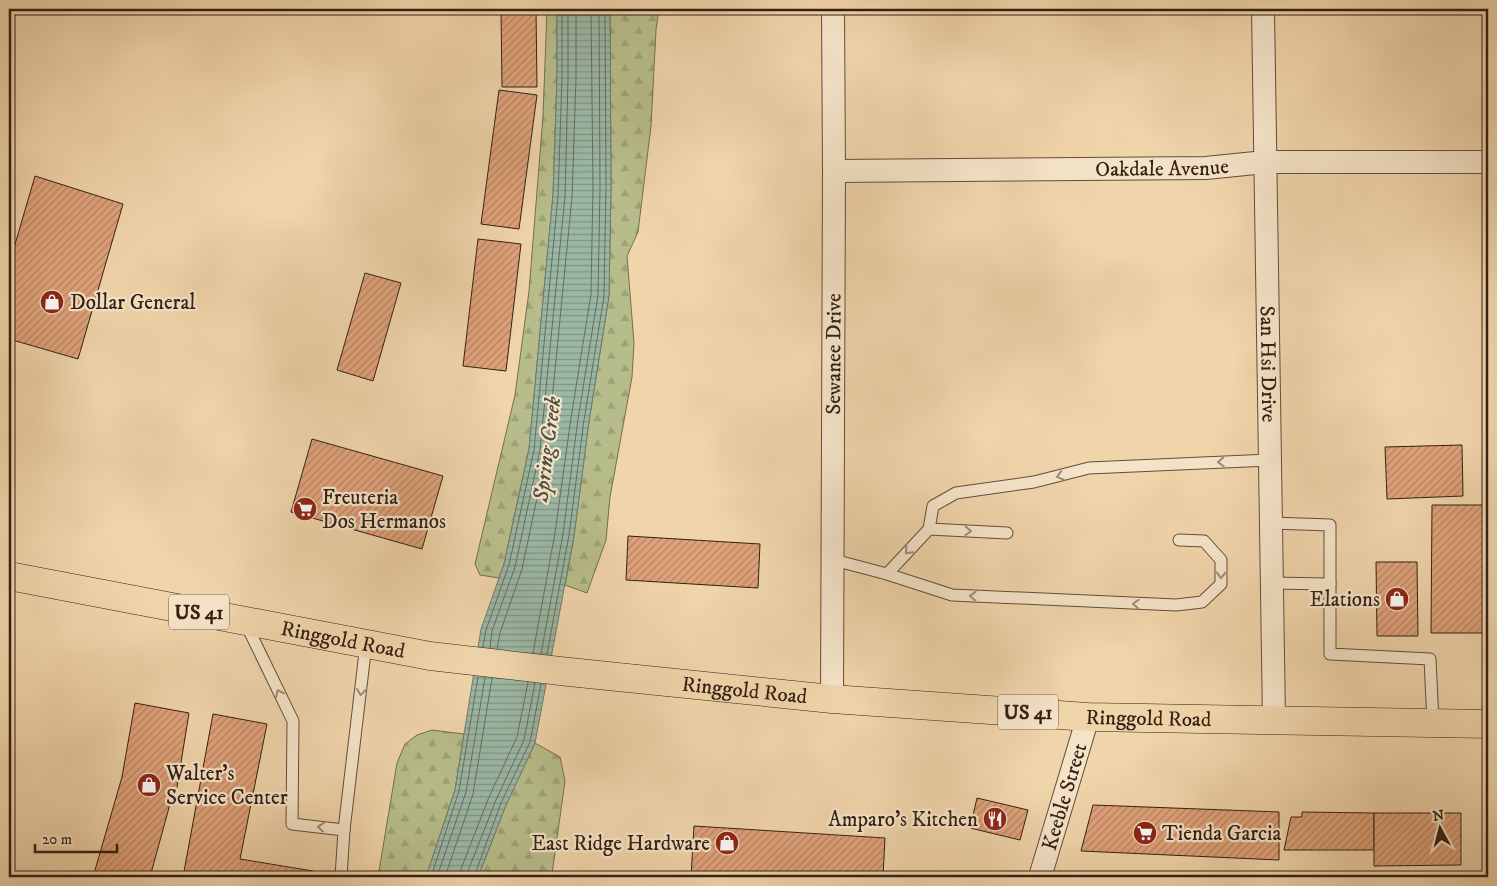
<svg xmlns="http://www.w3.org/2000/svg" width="1497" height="886" font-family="'IM FELL DW Pica',serif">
<defs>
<pattern id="forest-firs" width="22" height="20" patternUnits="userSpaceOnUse" patternTransform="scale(1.25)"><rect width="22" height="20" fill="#b7bd8a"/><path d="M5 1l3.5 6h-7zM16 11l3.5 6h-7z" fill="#9ea276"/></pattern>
<pattern id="water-rules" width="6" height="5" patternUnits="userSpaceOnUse" patternTransform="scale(1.25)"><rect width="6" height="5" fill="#9bb8a6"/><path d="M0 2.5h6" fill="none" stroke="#7f9586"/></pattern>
<pattern id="building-hatch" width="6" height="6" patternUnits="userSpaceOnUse" patternTransform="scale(1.25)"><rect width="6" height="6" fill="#e0a27a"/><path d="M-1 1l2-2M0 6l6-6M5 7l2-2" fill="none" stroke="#b68463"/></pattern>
</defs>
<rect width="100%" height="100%" fill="#f0d4aa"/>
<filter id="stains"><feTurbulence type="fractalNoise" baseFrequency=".004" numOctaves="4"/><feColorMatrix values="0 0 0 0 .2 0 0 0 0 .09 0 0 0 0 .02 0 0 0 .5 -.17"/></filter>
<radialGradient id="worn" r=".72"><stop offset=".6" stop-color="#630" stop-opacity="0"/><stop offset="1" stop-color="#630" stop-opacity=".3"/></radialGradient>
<!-- forest -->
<g fill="url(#forest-firs)" stroke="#756e4f">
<polygon points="547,9 557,9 557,78 553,195 529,449 504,564 499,578 480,575 475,564 515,395 529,291 543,116"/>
<polygon points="610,9 659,9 656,30 651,126 638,232 627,256 634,343 632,377 610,497 606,540 587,593 565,585 574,536 589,421 609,296 611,187"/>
<polygon points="432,730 464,734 455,790 426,877 378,877 397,763 405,744 417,735"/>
<polygon points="535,743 560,757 565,781 552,874 551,877 478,877 506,805"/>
</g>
<!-- water -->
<polygon fill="url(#water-rules)" stroke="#717b6c" points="557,9 610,9 611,187 609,296 589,421 574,536 535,743 506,805 478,877 426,877 455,790 481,629 504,564 529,449 553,195 557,78"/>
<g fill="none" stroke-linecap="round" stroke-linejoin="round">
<!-- shore -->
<g stroke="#676c5d" stroke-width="1">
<polyline points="483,647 486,630 509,565 534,450 558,196 562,78 562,9"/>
<polyline points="490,648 492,631 515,567 540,450 565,196 568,79 568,9"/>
<polyline points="497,649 500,633 522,569 547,451 572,197 576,79 576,9"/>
<polyline points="533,653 555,533 571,418 591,294 593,187 591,9"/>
<polyline points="541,654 563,534 578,419 598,295 600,187 599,9"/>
<polyline points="547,654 569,535 584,420 604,296 606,187 605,9"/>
<polyline points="431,877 459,791 478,677"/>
<polyline points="437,877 466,792 485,677"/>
<polyline points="445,877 473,794 492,678"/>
<polyline points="460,877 461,869 489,797 517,737 528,682"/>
<polyline points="468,877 468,871 496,800 524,740 535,683"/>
<polyline points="474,877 501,803 530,742 541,684"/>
</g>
</g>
<!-- building -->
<g fill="url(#building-hatch)" stroke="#332014">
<polygon points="501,9 536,9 537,87 502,87"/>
<polygon points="499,90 537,95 519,229 481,224"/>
<polygon points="35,176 123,204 78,359 9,339 9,265"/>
<polygon points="478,239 521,244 506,371 463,366"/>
<polygon points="365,273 401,283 373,381 337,370"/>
<polygon points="312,439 443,476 422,549 291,512"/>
<polygon points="1462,445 1463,496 1387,499 1385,447"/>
<polygon points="1432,505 1488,505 1488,633 1431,633"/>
<polygon points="628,536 760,544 758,588 626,580"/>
<polygon points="1376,562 1417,562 1418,636 1377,636"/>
<polygon points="135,703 189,713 176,793 173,793 150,877 93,877 122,777"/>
<polygon points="213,714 267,724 240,859 313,871 312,877 183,877"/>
<polygon points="977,798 1028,810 1020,840 970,828"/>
<polygon points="1093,805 1279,812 1279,860 1081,851"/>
<polygon points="1302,812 1374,813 1374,850 1284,850 1291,817 1302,817"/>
<polygon points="1374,813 1461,813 1461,865 1374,866"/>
<polygon points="694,826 885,838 883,877 691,877"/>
</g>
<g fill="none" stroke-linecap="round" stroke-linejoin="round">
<!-- lane casing -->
<g stroke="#624d3a" stroke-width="13">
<g id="lane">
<polyline points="1271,523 1330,525 1330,654 1430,659 1433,723"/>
<polyline points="929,529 1007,533"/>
<polyline points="834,560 887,574 952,595 1176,605 1202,602 1221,584 1221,560 1204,541 1179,540"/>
<polyline points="887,574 929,529 933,506 956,493 1034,482 1089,468 1270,460"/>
<polyline points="1272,583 1330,584"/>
<polyline points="246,624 293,721 292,824 344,830 366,644"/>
<polyline points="341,877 344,830"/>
</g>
</g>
<!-- street casing -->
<g stroke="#624d3a" stroke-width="24">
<g id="street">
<path id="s1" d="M1263 9 1274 720"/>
<path id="s2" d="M834 171 1206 168 1265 162H1488"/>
<path id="s3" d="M832 699 834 171 833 9"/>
<path id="s4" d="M1040 877 1088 717"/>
</g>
</g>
<!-- primary casing -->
<g stroke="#332014" stroke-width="29">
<g id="primary">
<path id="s5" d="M9 576 430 656 569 672 832 699 1088 717 1488 724"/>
</g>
</g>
<!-- lane -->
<use href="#lane" stroke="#f5e3c8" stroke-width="11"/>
<!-- street -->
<use href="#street" stroke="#f5e3c8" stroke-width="22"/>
<!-- primary -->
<use href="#primary" stroke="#f0d4aa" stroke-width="28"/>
</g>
<!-- one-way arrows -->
<defs><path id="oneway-chevron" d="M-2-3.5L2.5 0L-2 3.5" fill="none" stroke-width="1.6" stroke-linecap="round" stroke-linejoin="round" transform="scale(1.25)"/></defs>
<g stroke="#9e8b77">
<use href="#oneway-chevron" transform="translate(1221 462) rotate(177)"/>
<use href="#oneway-chevron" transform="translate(1060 476) rotate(165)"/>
<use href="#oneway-chevron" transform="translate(968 531) rotate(3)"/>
<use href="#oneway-chevron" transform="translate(908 551) rotate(133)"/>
<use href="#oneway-chevron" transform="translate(1221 575) rotate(93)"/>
<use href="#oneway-chevron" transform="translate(973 596) rotate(-177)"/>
<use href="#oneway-chevron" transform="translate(1136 604) rotate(-177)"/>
<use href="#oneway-chevron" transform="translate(361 692) rotate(97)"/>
<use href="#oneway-chevron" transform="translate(279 693) rotate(-116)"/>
<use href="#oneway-chevron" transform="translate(321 827) rotate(-174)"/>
</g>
<!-- icons -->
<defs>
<g id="shop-disc" transform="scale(1.25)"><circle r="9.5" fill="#8f2418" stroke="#f5e3c8"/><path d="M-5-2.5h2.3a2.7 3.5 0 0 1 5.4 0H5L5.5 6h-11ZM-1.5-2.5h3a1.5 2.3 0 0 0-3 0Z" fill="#fff"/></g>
<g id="supermarket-disc" transform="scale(1.25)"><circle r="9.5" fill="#8f2418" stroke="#f5e3c8"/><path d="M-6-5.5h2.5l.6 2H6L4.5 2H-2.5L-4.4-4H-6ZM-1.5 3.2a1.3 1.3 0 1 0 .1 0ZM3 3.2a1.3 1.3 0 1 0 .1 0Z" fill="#fff"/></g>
<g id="restaurant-disc" transform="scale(1.25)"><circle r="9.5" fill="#8f2418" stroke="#f5e3c8"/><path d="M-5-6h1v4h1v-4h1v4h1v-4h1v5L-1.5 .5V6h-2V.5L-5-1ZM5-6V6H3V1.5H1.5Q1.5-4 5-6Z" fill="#fff"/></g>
</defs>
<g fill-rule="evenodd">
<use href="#shop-disc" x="52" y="302"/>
<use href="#supermarket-disc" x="305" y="509"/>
<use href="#shop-disc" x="1397" y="599"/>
<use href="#shop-disc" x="149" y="785"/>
<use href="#restaurant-disc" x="995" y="819"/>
<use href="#supermarket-disc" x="1145" y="833"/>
<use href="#shop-disc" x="727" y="843"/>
</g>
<g text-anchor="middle" stroke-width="4.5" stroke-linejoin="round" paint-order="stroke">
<!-- shield labels -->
<g fill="#f5e3c8" stroke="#6d5a4a" stroke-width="1">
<rect x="169" y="594.5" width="60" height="35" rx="4"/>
<rect x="998" y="694.5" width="60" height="35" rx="4"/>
</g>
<g font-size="20" font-weight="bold" fill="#332014">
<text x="199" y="619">US 41</text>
<text x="1028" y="719">US 41</text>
</g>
<!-- street labels -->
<g font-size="21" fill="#332014" stroke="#f5e3c8">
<text dy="7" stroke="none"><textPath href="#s2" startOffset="328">Oakdale Avenue</textPath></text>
<text dy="7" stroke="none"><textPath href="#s3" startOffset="345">Sewanee Drive</textPath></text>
<text dy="7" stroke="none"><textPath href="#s1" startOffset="355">San Hsi Drive</textPath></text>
<text dy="7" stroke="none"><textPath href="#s5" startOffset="340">Ringgold Road</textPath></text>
<text dy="7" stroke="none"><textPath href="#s5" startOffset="745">Ringgold Road</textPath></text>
<text dy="7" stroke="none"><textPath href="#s5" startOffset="1150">Ringgold Road</textPath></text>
<text dy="7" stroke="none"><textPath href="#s4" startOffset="84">Keeble Street</textPath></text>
</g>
<!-- poi labels -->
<g font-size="21" fill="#332014" stroke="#f5e3c8" text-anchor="start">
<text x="70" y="309">Dollar General</text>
<text x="322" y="504">Freuteria<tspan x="322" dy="24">Dos Hermanos</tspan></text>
<text x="1380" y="606" text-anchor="end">Elations</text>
<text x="166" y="780">Walter's<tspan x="166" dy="24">Service Center</tspan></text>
<text x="978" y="826" text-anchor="end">Amparo's Kitchen</text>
<text x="1162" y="840">Tienda Garcia</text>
<text x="710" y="850" text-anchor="end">East Ridge Hardware</text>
</g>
<!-- water labels -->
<g font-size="22" font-style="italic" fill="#524e40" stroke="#f5e3c8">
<text transform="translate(546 449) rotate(-83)" y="8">Spring Creek</text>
</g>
</g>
<!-- margin -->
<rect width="1497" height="886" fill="none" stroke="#f0d4aa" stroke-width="30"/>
<rect x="10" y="10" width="1477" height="866" fill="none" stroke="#332014" stroke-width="2.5"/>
<rect x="15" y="15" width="1467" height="856" fill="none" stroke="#332014"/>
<!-- north arrow -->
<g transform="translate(1440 828) rotate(353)" stroke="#f5e3c8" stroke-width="4" paint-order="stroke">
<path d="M0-4L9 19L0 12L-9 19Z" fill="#332014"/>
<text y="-8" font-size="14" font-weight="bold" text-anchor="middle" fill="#332014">N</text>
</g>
<!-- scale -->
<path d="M35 844v8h82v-8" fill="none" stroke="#332014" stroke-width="2.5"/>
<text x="42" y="844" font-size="15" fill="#332014" stroke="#f5e3c8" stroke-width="4" paint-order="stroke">20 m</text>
<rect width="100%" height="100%" filter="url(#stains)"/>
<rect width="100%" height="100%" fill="url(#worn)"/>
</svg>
